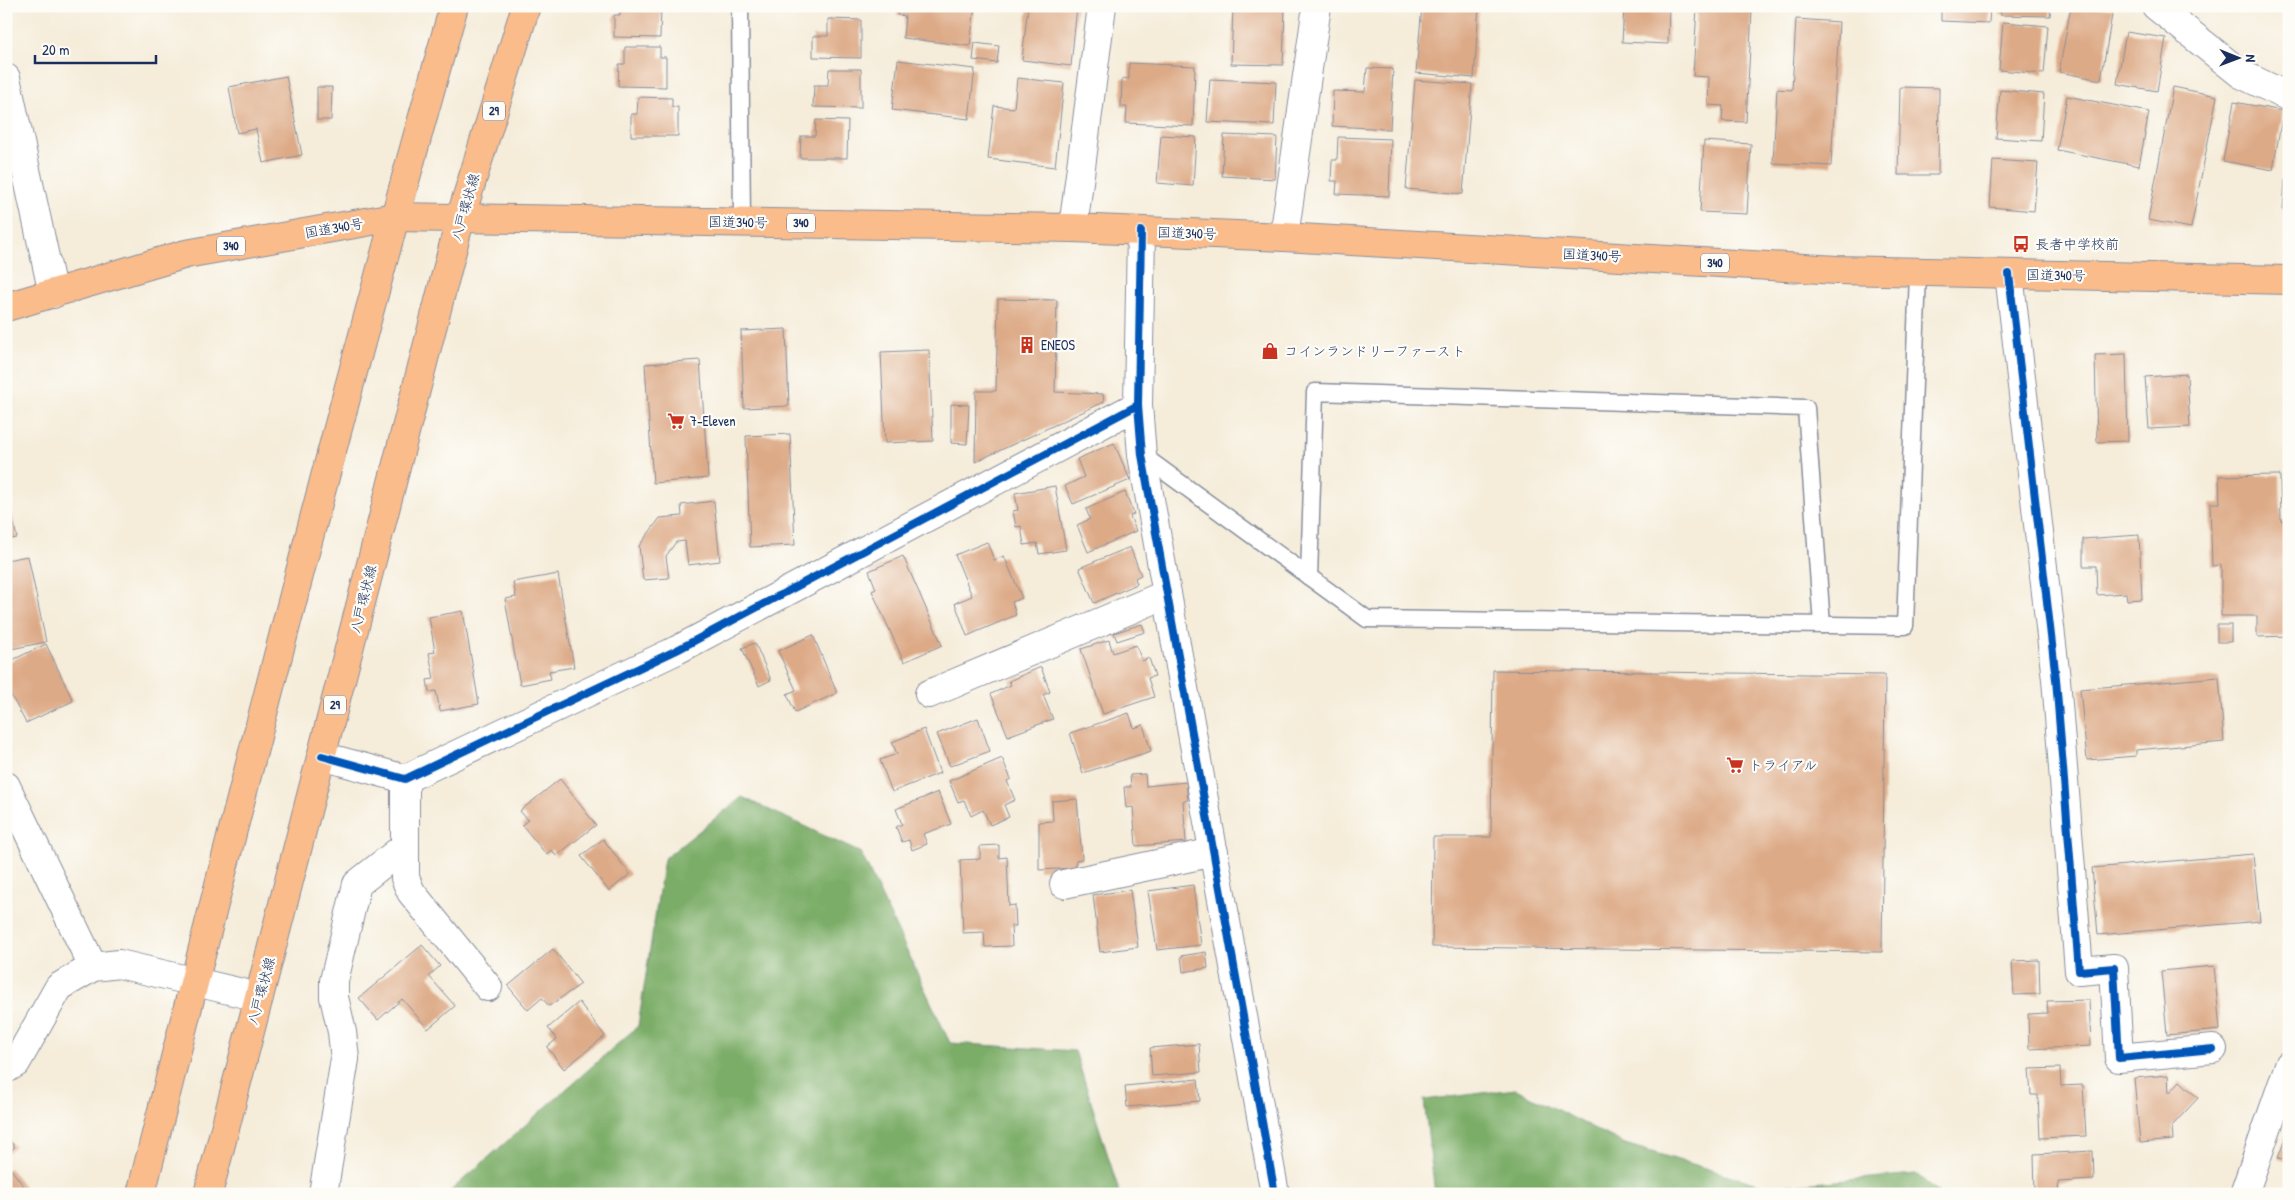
<svg xmlns="http://www.w3.org/2000/svg" width="2295" height="1200" font-family="'Patrick Hand','Klee One',sans-serif">
<rect width="100%" height="100%" fill="#fdfcf7"/>
<filter id="ink" filterUnits="userSpaceOnUse"><feTurbulence type="fractalNoise" baseFrequency=".02" numOctaves="2"/><feDisplacementMap in="SourceGraphic" scale="10" xChannelSelector="R" yChannelSelector="G"/><feConvolveMatrix kernelMatrix="1 2 1 2 8 2 1 2 1" color-interpolation-filters="sRGB"/></filter>
<filter id="wash" filterUnits="userSpaceOnUse"><feTurbulence type="fractalNoise" baseFrequency=".0096" numOctaves="4" result="noise"/><feDisplacementMap in="SourceGraphic" scale="20" xChannelSelector="R" yChannelSelector="G"/><feGaussianBlur stdDeviation="1.12" result="paint"/><feColorMatrix in="noise" values="0 0 0 0 0 0 0 0 0 0 0 0 0 0 0 0 0 1.4 0 .05"/><feComposite in="paint" operator="in"/></filter>
<g filter="url(#wash)">
<rect width="100%" height="100%" fill="#f5ecd9"/>
<!-- forest -->
<g fill="#7bad68" stroke="#4b6e63">
<polygon points="742,797 861,853 950,1043 1075,1051 1120,1194 447,1194 638,1026 664,859"/>
<polygon points="1516,1089 1625,1144 1768,1187 1916,1174 1940,1194 1435,1194 1424,1100"/>
</g>
<g id="blocks">
<!-- building -->
<g fill="#ddaa87">
<polygon points="620,6 661,8 660,38 614,37 614,15 620,15"/>
<polygon points="898,6 975,6 970,46 903,38 905,16 897,15"/>
<polygon points="1028,6 1077,6 1071,66 1022,60"/>
<polygon points="1422,6 1479,6 1474,78 1416,73"/>
<polygon points="1624,6 1669,6 1668,44 1622,42"/>
<polygon points="1941,6 1990,6 1989,23 1941,21"/>
<polygon points="2001,6 2051,6 2050,16 2000,15"/>
<polygon points="2071,6 2113,9 2101,80 2059,72"/>
<polygon points="1233,7 1285,8 1283,65 1231,64"/>
<polygon points="1697,7 1752,10 1746,122 1722,121 1723,106 1708,105 1709,77 1693,76"/>
<polygon points="828,19 861,20 861,58 813,57 813,36 828,36"/>
<polygon points="1796,19 1839,22 1831,166 1773,163 1777,89 1792,90"/>
<polygon points="2003,22 2048,26 2044,74 1999,70"/>
<polygon points="2126,32 2166,38 2157,91 2117,84"/>
<polygon points="975,43 999,46 997,63 973,60"/>
<polygon points="625,47 660,47 660,57 666,57 666,87 618,86 619,64 625,64"/>
<polygon points="898,60 975,69 969,119 892,110"/>
<polygon points="1129,63 1195,66 1193,126 1126,123 1127,107 1121,107 1122,78 1129,79"/>
<polygon points="1367,68 1393,69 1390,129 1332,126 1333,91 1365,92"/>
<polygon points="829,69 861,69 861,108 813,107 814,85 828,85"/>
<polygon points="286,76 302,155 263,163 256,129 237,133 229,87"/>
<polygon points="1017,78 1064,83 1055,167 988,159 994,106 1014,108"/>
<polygon points="1210,79 1276,82 1274,125 1207,122"/>
<polygon points="1415,80 1472,84 1463,194 1406,189"/>
<polygon points="317,87 332,87 331,120 317,120"/>
<polygon points="1900,87 1939,88 1938,175 1898,175"/>
<polygon points="2173,87 2217,96 2191,228 2148,220"/>
<polygon points="2000,90 2044,94 2041,141 1996,138"/>
<polygon points="2067,96 2149,112 2139,166 2057,150"/>
<polygon points="638,97 672,98 672,107 678,107 678,136 631,136 631,114 637,114"/>
<polygon points="2234,102 2283,111 2273,170 2223,161"/>
<polygon points="816,120 848,121 847,158 800,158 801,136 815,136"/>
<polygon points="1161,135 1196,137 1193,186 1157,183"/>
<polygon points="1224,135 1277,137 1275,179 1222,176"/>
<polygon points="1338,137 1391,139 1389,196 1336,194 1337,181 1331,181 1332,160 1337,160"/>
<polygon points="1704,141 1751,144 1747,214 1700,212"/>
<polygon points="1993,160 2038,163 2034,211 1990,207"/>
<polygon points="2285,179 2289,179 2289,211 2283,211"/>
<polygon points="998,299 1057,300 1055,392 1103,394 1104,402 975,462 976,391 996,391"/>
<polygon points="786,329 789,406 744,408 741,331"/>
<polygon points="929,350 933,441 885,443 881,352"/>
<polygon points="2126,354 2128,441 2097,442 2095,355"/>
<polygon points="700,360 708,478 653,483 645,364"/>
<polygon points="2187,374 2190,427 2149,429 2145,377"/>
<polygon points="951,404 969,405 967,444 951,443"/>
<polygon points="790,434 795,545 750,547 746,436"/>
<polygon points="1114,443 1130,480 1073,504 1065,486 1084,477 1077,459"/>
<polygon points="2280,475 2281,521 2289,521 2289,636 2257,637 2257,616 2221,616 2221,565 2212,566 2210,503 2220,503 2219,476"/>
<polygon points="1055,486 1066,550 1039,554 1037,543 1024,545 1021,526 1016,527 1013,511 1018,510 1015,493"/>
<polygon points="6,489 17,538 6,540"/>
<polygon points="1125,492 1134,514 1130,516 1136,531 1088,552 1077,525 1090,519 1086,509"/>
<polygon points="714,501 720,561 688,565 685,541 676,542 666,556 669,578 643,580 639,546 660,518 682,516 681,505"/>
<polygon points="2139,535 2142,599 2127,600 2126,593 2097,595 2096,566 2083,566 2083,539"/>
<polygon points="987,542 994,560 1004,556 1022,598 1012,602 1016,615 967,636 955,603 972,596 955,555"/>
<polygon points="1130,547 1141,575 1135,578 1137,584 1094,603 1079,568"/>
<polygon points="28,556 46,642 6,650 6,560"/>
<polygon points="903,556 942,645 904,662 872,591 876,589 869,571"/>
<polygon points="558,574 574,667 549,671 551,679 520,685 505,599 516,597 513,582"/>
<polygon points="463,611 479,704 440,711 436,691 429,692 427,680 434,679 429,653 435,652 429,617"/>
<polygon points="1142,624 1145,632 1117,641 1114,633"/>
<rect x="2217" y="625" width="14" height="17"/>
<polygon points="813,635 837,693 795,712 787,694 796,690 778,651"/>
<polygon points="1109,640 1113,653 1136,645 1142,661 1149,658 1155,676 1148,678 1154,697 1103,714 1081,649"/>
<polygon points="755,643 771,680 759,686 742,648"/>
<polygon points="46,644 73,701 26,723 6,686 6,663"/>
<polygon points="1041,667 1050,692 1043,695 1053,719 1008,736 991,694 1011,685 1009,681"/>
<polygon points="1493,670 1885,675 1882,952 1432,947 1433,837 1491,837"/>
<polygon points="2219,677 2224,742 2136,750 2136,756 2087,760 2080,689"/>
<polygon points="1129,713 1134,728 1143,725 1151,751 1083,773 1070,733"/>
<polygon points="978,718 990,751 950,766 937,734"/>
<polygon points="924,729 940,773 892,792 880,760 897,754 892,742"/>
<polygon points="1002,758 1011,779 1007,781 1015,800 1004,805 1009,817 990,825 983,810 971,816 964,800 958,802 949,781"/>
<polygon points="1145,774 1146,786 1186,782 1188,800 1183,801 1186,842 1136,846 1133,807 1126,808 1124,787 1131,787 1130,775"/>
<polygon points="560,779 596,825 556,856 552,850 546,854 522,825 528,820 520,811"/>
<polygon points="938,792 951,824 923,834 927,844 912,850 909,840 902,842 896,827 902,824 896,809"/>
<polygon points="1077,799 1082,859 1076,860 1076,868 1039,870 1039,822 1053,821 1052,801"/>
<polygon points="603,839 630,874 609,891 581,856"/>
<polygon points="999,845 999,858 1007,857 1009,906 1015,905 1016,926 1011,926 1012,946 985,947 984,932 963,933 960,860 980,859 980,846"/>
<polygon points="2253,854 2260,921 2098,935 2092,868"/>
<polygon points="1193,885 1201,945 1157,950 1148,891"/>
<polygon points="1130,890 1138,947 1100,952 1093,895"/>
<polygon points="422,945 440,966 429,976 455,1006 428,1029 402,999 378,1020 359,998"/>
<polygon points="553,949 581,984 549,1006 542,998 528,1010 508,986"/>
<polygon points="1206,952 1208,968 1183,972 1181,956"/>
<polygon points="2039,960 2040,994 2014,995 2012,961"/>
<polygon points="2214,966 2220,1030 2167,1035 2161,971"/>
<polygon points="2089,1000 2091,1046 2029,1049 2028,1014 2048,1013 2047,1001"/>
<polygon points="579,1002 605,1036 564,1069 547,1047 557,1039 548,1028"/>
<polygon points="1199,1044 1201,1072 1152,1076 1150,1048"/>
<polygon points="2060,1068 2061,1086 2083,1085 2086,1136 2040,1138 2038,1095 2031,1095 2029,1069"/>
<polygon points="2168,1075 2169,1093 2180,1081 2198,1098 2172,1126 2173,1140 2140,1143 2134,1078"/>
<polygon points="1198,1079 1200,1101 1127,1107 1125,1086"/>
<polygon points="2289,1128 2289,1161 2278,1158"/>
<polygon points="6,1136 15,1147 6,1154"/>
<polygon points="2093,1151 2094,1180 2058,1182 2059,1194 2035,1194 2034,1154"/>
<polygon points="10,1168 29,1193 28,1194 6,1194 6,1171"/>
</g>
</g>
</g>
<g filter="url(#ink)">
<use href="#blocks" fill-opacity="0" stroke="#888e9c" stroke-width="1"/>
<g fill="none" stroke-linecap="round" stroke-linejoin="round">
<!-- service casing -->
<g stroke="#888e9c" stroke-width="19">
<g id="service">
<polyline points="740,6 742,222"/>
<polyline points="1142,455 1367,619 1905,626 1918,273"/>
<polyline points="1309,577 1315,392 1806,408 1822,625"/>
</g>
</g>
<!-- minor casing -->
<g stroke="#888e9c" stroke-width="30">
<g id="minor">
<polyline points="2156,6 2241,74 2289,97"/>
<polyline points="6,78 53,294"/>
<polyline points="1073,228 1102,6"/>
<polyline points="1141,231 1138,405 1142,455 1275,1194"/>
<polyline points="1284,237 1317,6"/>
<polyline points="2009,274 2056,679 2079,971 2114,968 2119,1058 2213,1049"/>
<polyline points="929,694 1167,594"/>
<polyline points="322,756 405,779 677,650 1138,405"/>
<polyline points="405,779 405,878 411,892 488,987"/>
<polyline points="6,786 93,967"/>
<polyline points="1064,884 1214,852"/>
<polyline points="6,1069 16,1063 59,987 93,967 119,964 259,997"/>
<polyline points="323,1194 345,1059 342,1032 334,997 334,981 357,884 404,847"/>
<polyline points="2244,1194 2289,1065"/>
</g>
</g>
<!-- primary casing -->
<g stroke="#888e9c" stroke-width="30">
<g id="primary">
<path d="M141 1194C240 797 342 400 454 6"/>
<polyline points="208,1194 461,216 526,6"/>
</g>
</g>
<!-- trunk casing -->
<g stroke="#888e9c" stroke-width="30">
<polyline id="trunk" points="6,307 186,254 394,217 1073,228 1284,237 1837,270 2289,280"/>
</g>
<!-- service -->
<use href="#service" stroke="#fff" stroke-width="16"/>
<!-- minor -->
<use href="#minor" stroke="#fff" stroke-width="28"/>
<!-- primary -->
<use href="#primary" stroke="#fabc8b" stroke-width="28"/>
<!-- trunk -->
<use href="#trunk" stroke="#fabc8b" stroke-width="28"/>
<!-- cycleway casing -->
<g stroke="#fdfcf7" stroke-width="11">
<g id="cycleway">
<polyline points="1141,231 1138,405 1142,455 1275,1194"/>
<polyline points="2009,274 2056,679 2079,971 2114,968 2119,1058 2213,1049"/>
<polyline points="322,756 405,779 677,650 1138,405"/>
</g>
</g>
<!-- cycleway -->
<use href="#cycleway" stroke="#0057b8" stroke-width="8"/>
</g>
</g>
<!-- icons -->
<defs>
<g id="bus-bare" transform="scale(1.35)"><path d="M-5-6H5V4H4V6H2V4H-2V6H-4V4H-5ZM-3.5-4V0h7V-4ZM-3.5 1.2v1.5H-2V1.2ZM2 1.2v1.5H3.5V1.2Z" fill="#c8321e" stroke="#fdfcf7" stroke-width="2.5" paint-order="stroke"/></g>
<g id="building-bare" transform="scale(1.35)"><path d="M-4-6H4V6H1V3H-1V6H-4ZM-2.5-4.3h1.7v1.8h-1.7ZM.8-4.3h1.7v1.8H.8ZM-2.5-1h1.7V.8h-1.7ZM.8-1h1.7V.8H.8Z" fill="#c8321e" stroke="#fdfcf7" stroke-width="2.5" paint-order="stroke"/></g>
<g id="shop-bare" transform="scale(1.35)"><path d="M-5-2.5h2.3a2.7 3.5 0 0 1 5.4 0H5L5.5 6h-11ZM-1.5-2.5h3a1.5 2.3 0 0 0-3 0Z" fill="#c8321e" stroke="#fdfcf7" stroke-width="2.5" paint-order="stroke"/></g>
<g id="supermarket-bare" transform="scale(1.35)"><path d="M-6-5.5h2.5l.6 2H6L4.5 2H-2.5L-4.4-4H-6ZM-1.5 3.2a1.3 1.3 0 1 0 .1 0ZM3 3.2a1.3 1.3 0 1 0 .1 0Z" fill="#c8321e" stroke="#fdfcf7" stroke-width="2.5" paint-order="stroke"/></g>
</defs>
<g fill-rule="evenodd">
<use href="#bus-bare" x="2021" y="244"/>
<use href="#building-bare" x="1027" y="345"/>
<use href="#shop-bare" x="1270" y="351"/>
<use href="#supermarket-bare" x="676" y="421"/>
<use href="#supermarket-bare" x="1735" y="765"/>
</g>
<g text-anchor="middle" stroke-width="4.5" stroke-linejoin="round" paint-order="stroke">
<!-- shield labels -->
<g fill="#fdfcf7" stroke="#5f6c8c" stroke-width="1">
<rect x="483" y="101.5" width="22" height="19" rx="4"/>
<rect x="787" y="213.5" width="28" height="19" rx="4"/>
<rect x="217" y="236.5" width="28" height="19" rx="4"/>
<rect x="1701" y="253.5" width="28" height="19" rx="4"/>
<rect x="324" y="695.5" width="22" height="19" rx="4"/>
</g>
<g font-size="12" font-weight="bold" fill="#1b2f5e">
<text x="494" y="115">29</text>
<text x="801" y="227">340</text>
<text x="231" y="250">340</text>
<text x="1715" y="267">340</text>
<text x="335" y="709">29</text>
</g>
<!-- street labels -->
<g font-size="14" fill="#1b2f5e" stroke="#fdfcf7">
<text transform="translate(465 207) rotate(-74)" y="5">八戸環状線</text>
<text transform="translate(738 222) rotate(1)" y="5">国道340号</text>
<text transform="translate(334 228) rotate(-10)" y="5">国道340号</text>
<text transform="translate(1187 233) rotate(2)" y="5">国道340号</text>
<text transform="translate(1592 255) rotate(3)" y="5">国道340号</text>
<text transform="translate(2056 275) rotate(1)" y="5">国道340号</text>
<text transform="translate(363 599) rotate(-76)" y="5">八戸環状線</text>
<text transform="translate(261 991) rotate(-75)" y="5">八戸環状線</text>
</g>
<!-- poi labels -->
<g font-size="14" fill="#1b2f5e" stroke="#fdfcf7" text-anchor="start">
<text x="2035" y="249">長者中学校前</text>
<text x="1041" y="350">ENEOS</text>
<text x="1284" y="356">コインランドリーファースト</text>
<text x="690" y="426">7-Eleven</text>
<text x="1749" y="770">トライアル</text>
</g>
</g>
<!-- margin -->
<rect width="2295" height="1200" fill="none" stroke="#fdfcf7" stroke-width="25"/>
<!-- north arrow -->
<g transform="translate(2238 58) rotate(91)" stroke="#fdfcf7" stroke-width="4" paint-order="stroke">
<path d="M0-4L9 19L0 12L-9 19Z" fill="#1b2f5e"/>
<text y="-8" font-size="14" font-weight="bold" text-anchor="middle" fill="#1b2f5e">N</text>
</g>
<!-- scale -->
<path d="M35 55v8h121v-8" fill="none" stroke="#1b2f5e" stroke-width="2.5"/>
<text x="42" y="55" font-size="15" fill="#1b2f5e" stroke="#fdfcf7" stroke-width="4" paint-order="stroke">20 m</text>
</svg>
